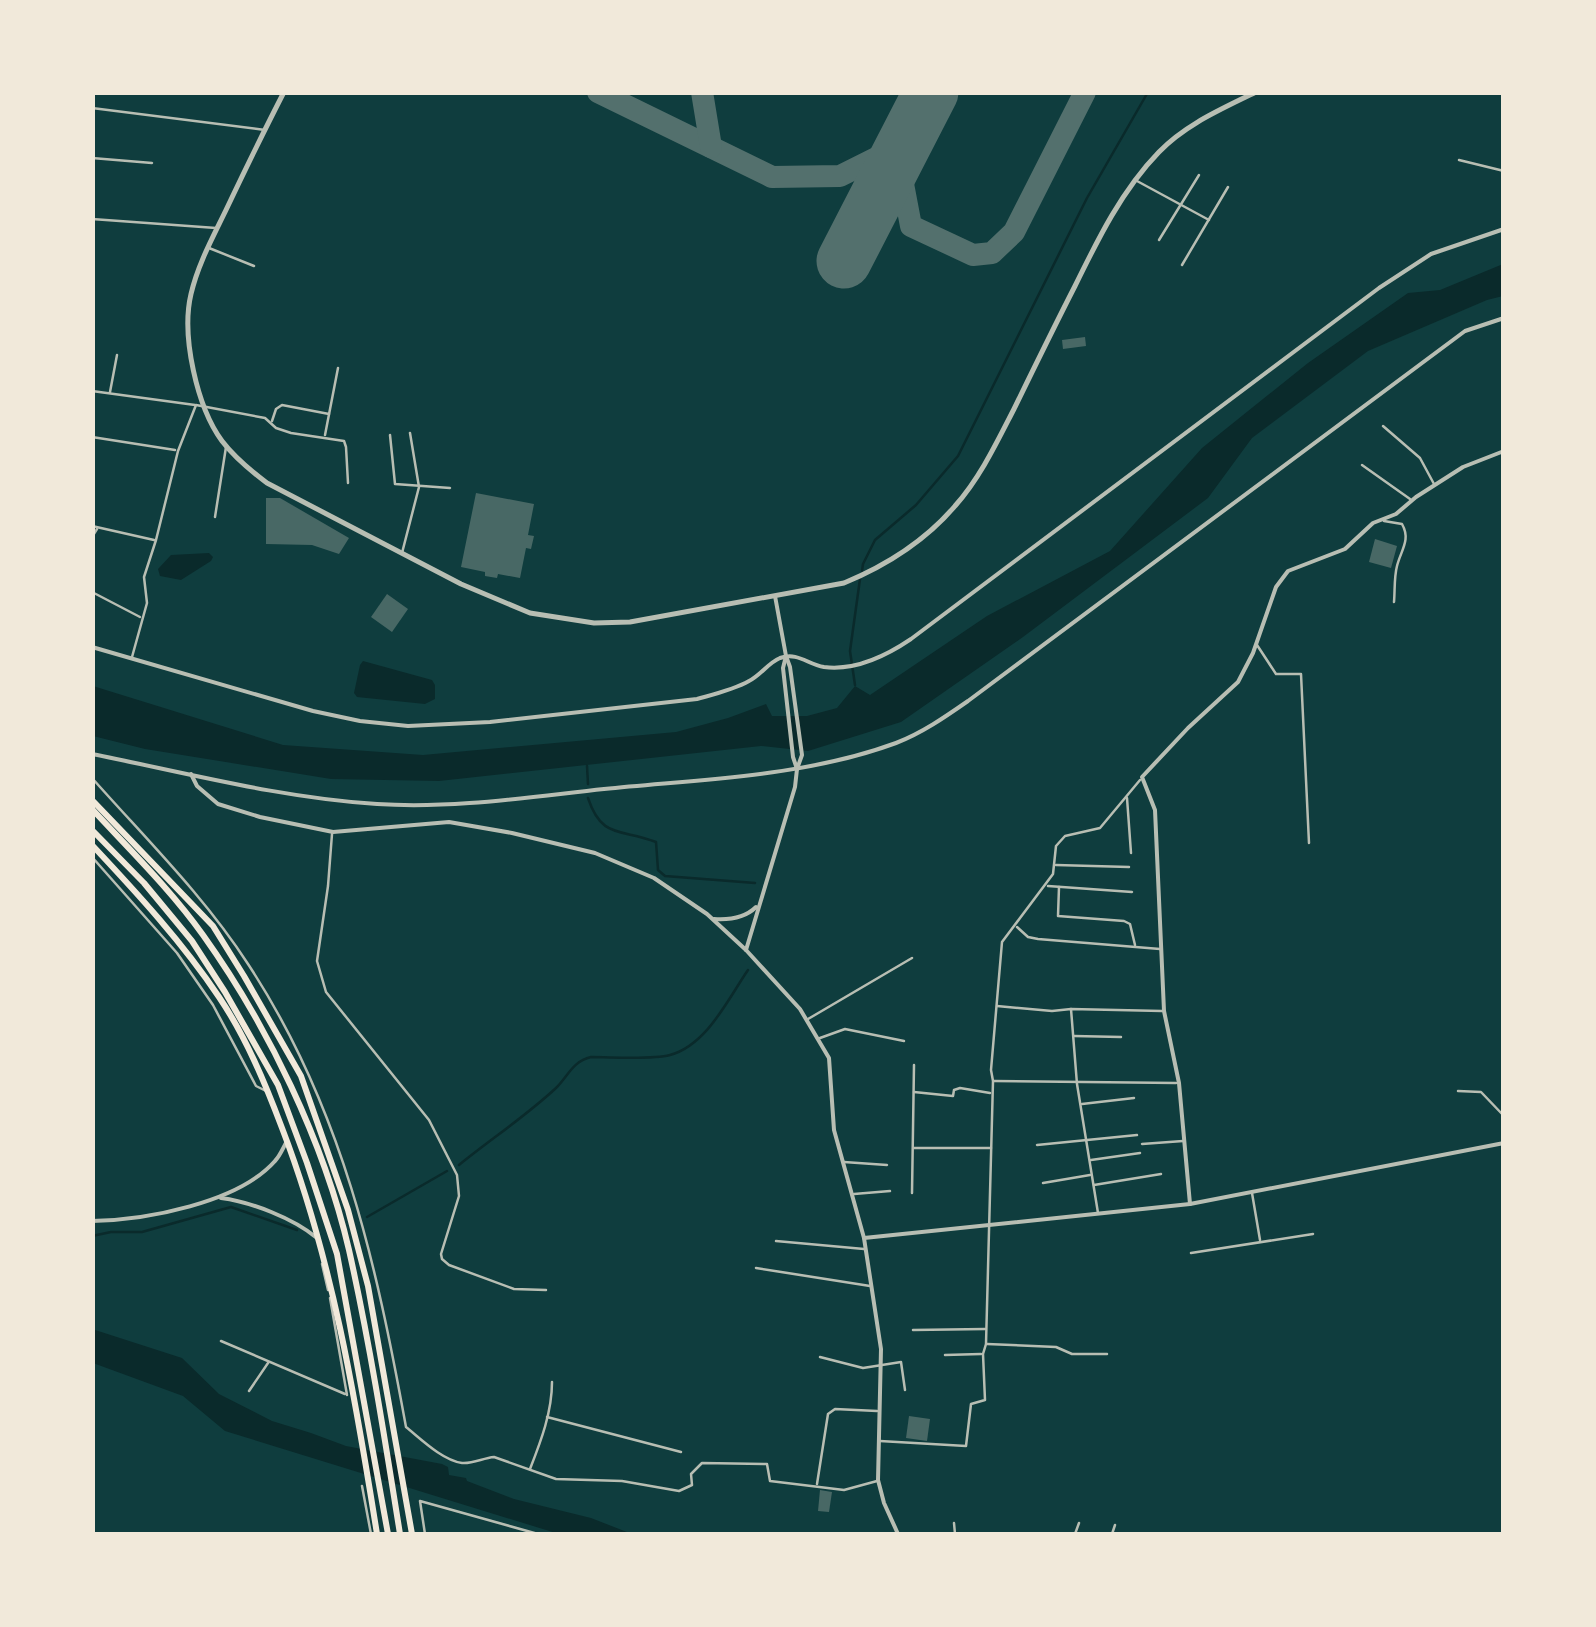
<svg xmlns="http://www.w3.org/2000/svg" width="1596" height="1627" font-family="Cabin,sans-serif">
<rect width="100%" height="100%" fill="#0f3d3e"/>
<!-- water -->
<g fill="#0a2a2b">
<polygon points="1503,264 1503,296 1487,300 1368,351 1252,438 1208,498 1023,637 901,722 808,751 761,746 439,781 331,779 145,749 93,736 93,686 283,745 423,755 676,732 728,718 766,704 772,716 807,716 837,708 855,686 870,695 987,616 1110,551 1202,448 1308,363 1408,293 1440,290"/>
<polygon points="209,553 213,557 211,561 181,580 160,576 158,569 171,555"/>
<polygon points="363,661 432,680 435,685 435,699 425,704 357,697 354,693 360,665"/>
<polygon points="92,1329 182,1358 219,1394 272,1421 311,1433 346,1446 442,1464 448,1467 449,1475 466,1478 467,1481 514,1499 591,1518 632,1534 559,1534 225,1431 183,1396 93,1363"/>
</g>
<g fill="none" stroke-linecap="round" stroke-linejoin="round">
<!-- stream -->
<g stroke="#0a2a2b" stroke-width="2.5">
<polyline points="862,571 863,564 875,540 916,505 958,456 1087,198 1148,92"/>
<polyline points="855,685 850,651 860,579"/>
<polyline points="587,766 588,784"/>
<path d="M588 798C602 840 621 828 656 842L658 870 665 876 755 883"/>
<path d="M459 1165C491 1139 526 1116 556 1088 568 1076 573 1061 591 1057 612 1057 651 1060 670 1055 707 1045 728 999 748 970"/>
<polyline points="367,1217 447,1171"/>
<polyline points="92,1236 111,1232 142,1232 231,1207 297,1230"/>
</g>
<!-- taxiway -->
<g stroke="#53706d" stroke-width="22">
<polyline points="598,92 772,177 840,176 904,144"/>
<polyline points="702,92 711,147"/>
<polyline points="904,144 900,168 911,226 973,255 992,253 1014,232 1085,92"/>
</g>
<!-- runway -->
<polyline stroke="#53706d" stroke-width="55" points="844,261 931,92"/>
</g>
<!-- building -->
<g fill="#486865">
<polygon points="1085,337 1086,346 1063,349 1062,340"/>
<polygon points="476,493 534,504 528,535 534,536 531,549 526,548 520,578 498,574 497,578 485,576 485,572 461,567"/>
<polygon points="266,498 280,498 349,538 339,554 312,545 266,544"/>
<polygon points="1375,539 1397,546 1391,568 1369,562"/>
<polygon points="387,594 408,609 392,632 371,617"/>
<polygon points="909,1416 930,1419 927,1441 906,1438"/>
<polygon points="820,1490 832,1492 829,1512 818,1511"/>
</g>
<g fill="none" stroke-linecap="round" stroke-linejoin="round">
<!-- service -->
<g stroke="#b8beb3" stroke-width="2.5">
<polyline points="92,108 265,130"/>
<polyline points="92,158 152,163"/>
<polyline points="1459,160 1504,171"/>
<polyline points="1137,181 1209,220"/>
<polyline points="92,219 216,228"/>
<polyline points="1159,240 1199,175"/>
<polyline points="209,248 254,266"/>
<polyline points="1182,265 1228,187"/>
<polyline points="92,391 195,405"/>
<polyline points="110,392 117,355"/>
<polyline points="272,421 276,409 282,405 329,414"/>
<polyline points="1383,426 1420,458 1434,484"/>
<polyline points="325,435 338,368"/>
<polyline points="390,435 395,484 450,488"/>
<polyline points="92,437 175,450"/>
<polyline points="1362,465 1410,499"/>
<polyline points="215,517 226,447"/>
<path d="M1384 521 1402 524C1411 540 1401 550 1397 566 1394 577 1395 591 1394 602"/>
<polyline points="92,526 154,540"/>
<polyline points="92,537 97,529"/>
<polyline points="402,553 419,487 410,433"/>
<polyline points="92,592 140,617"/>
<polyline points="1257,645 1276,674 1301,674 1309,843"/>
<polyline points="132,657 147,603 144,577 156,540 178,451 196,405 265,418 276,428 291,433 344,441 346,447 348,483"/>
<path d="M92 778C146 839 204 896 248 964 342 1107 376 1262 406 1427 421 1439 442 1460 462 1463 473 1464 483 1458 494 1457L556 1479 622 1481 679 1491 692 1485 691 1474 702 1463 767 1464 770 1481 844 1490 877 1481"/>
<polyline points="1127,798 1131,853"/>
<polyline points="332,834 328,886 317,961 326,992 429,1120 457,1175 459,1196 441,1254 442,1259 449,1265 514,1289 546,1290"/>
<polyline points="92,857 177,953 213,1005 256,1086 266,1091"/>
<polyline points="1056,865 1129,867"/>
<polyline points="1048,886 1132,892"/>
<polyline points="1059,887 1058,916 1124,921 1130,924 1135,945"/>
<polyline points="1017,927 1028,937 1038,939 1160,949"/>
<polyline points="997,1006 1052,1011 1071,1009 1162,1011"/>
<polyline points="1071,1009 1077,1084 1098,1213"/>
<polyline points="808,1019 912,958"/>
<polyline points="1074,1036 1121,1037"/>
<polyline points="820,1038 845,1029 904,1041"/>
<polyline points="994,1081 1176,1083"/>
<polyline points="1458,1091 1481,1092 1504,1116"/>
<polyline points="914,1092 953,1096 954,1090 960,1088 990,1093"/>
<polyline points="1082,1104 1134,1098"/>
<polyline points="1142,1144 1183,1141"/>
<polyline points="1037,1145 1137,1135"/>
<polyline points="914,1148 991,1148"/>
<polyline points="1091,1160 1140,1153"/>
<polyline points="844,1162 887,1165"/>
<polyline points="1043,1183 1090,1175"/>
<polyline points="1094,1185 1161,1174"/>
<polyline points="912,1193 914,1065"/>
<polyline points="1252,1193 1260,1240"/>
<polyline points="854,1194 890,1191"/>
<polyline points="776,1241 864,1249"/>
<polyline points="1191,1253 1313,1234"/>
<polyline points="322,1264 328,1290"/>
<polyline points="756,1268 870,1286"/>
<polyline points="330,1298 347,1395"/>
<polyline points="913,1330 985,1329"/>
<polyline points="221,1341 345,1394"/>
<polyline points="987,1344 1056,1347 1072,1354 1107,1354"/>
<polyline points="945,1355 981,1354"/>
<polyline points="820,1357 863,1368 901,1362 905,1390"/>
<polyline points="249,1391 268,1363"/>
<polyline points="547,1417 681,1452"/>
<polyline points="880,1441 966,1446 971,1404 985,1400 983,1354 986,1344 993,1081 991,1070 1002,942 1053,874 1056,846 1065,836 1100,828 1140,780"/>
<path d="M530 1469C541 1441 552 1412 552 1382"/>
<polyline points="817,1484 828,1414 835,1409 877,1411"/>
<polyline points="362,1486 371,1534"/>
<polyline points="954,1523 955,1534"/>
<polyline points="425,1534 420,1501 538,1534"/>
<polyline points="1075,1534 1079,1523"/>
<polyline points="1112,1534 1115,1525"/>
</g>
<!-- minor -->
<g stroke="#b8beb3" stroke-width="4">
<path d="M92 647 313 711 360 721 408 726 490 722 697 699C715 694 733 690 749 681 761 675 768 663 780 658 798 652 807 664 824 667 855 671 886 656 911 639L1379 288 1431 254 1504 229"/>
<polyline points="785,660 783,668 793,757 797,769"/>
<path d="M92 754C187 773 281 798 377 804 452 809 529 797 604 789 701 779 804 777 896 743 922 733 945 717 968 701L1465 331 1504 318"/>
<polyline points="191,774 197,786 218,804 260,817 333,832 449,822 512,833 595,853 654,878 707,914 746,950 800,1009 829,1058 834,1130 864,1238 881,1349 878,1480 884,1503 898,1534"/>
<path d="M714 919C729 920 745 918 756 907"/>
<polyline points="746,950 795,787 797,769 802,755 790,667 786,656 775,596"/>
<path d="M221 1198C251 1202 293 1218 317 1238"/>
<polyline points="1190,1204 1179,1083 1164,1011 1155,810 1142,777 1188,728 1238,682 1253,653 1276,587 1288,571 1345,549 1373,523 1396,514 1416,497 1463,467 1504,451"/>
<path d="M92 1221C146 1220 238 1203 275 1161 280 1156 283 1148 287 1141"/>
<polyline points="864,1238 1190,1204 1504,1143"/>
</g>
<!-- tertiary -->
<path stroke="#b8beb3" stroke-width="5" d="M284 92C264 131 245 170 226 210 213 237 198 264 191 294 181 336 197 407 222 441 235 458 251 471 267 483L461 584 530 613 594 623 630 622 844 583C885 566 926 540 955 506 980 478 997 442 1014 409 1034 368 1054 327 1075 286 1098 239 1122 190 1159 152 1186 124 1222 109 1256 92"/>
<!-- primary -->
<g stroke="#f1e9da" stroke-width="6">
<polyline points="92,800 213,926 244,976 301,1076 348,1210 368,1286 412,1534"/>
<path d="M92 845C137 893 183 943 219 997 246 1037 265 1083 282 1128 332 1258 355 1396 377 1534"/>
</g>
<!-- trunk -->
<g stroke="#f1e9da" stroke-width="6">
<path d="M92 809C130 850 171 890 203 935 268 1026 324 1142 349 1250 370 1344 385 1440 400 1534"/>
<polyline points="92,830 144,883 192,941 225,992 278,1085 307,1163 337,1254 388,1534"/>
</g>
</g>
<!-- border -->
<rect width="1596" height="1627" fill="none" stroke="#f1e9da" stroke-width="190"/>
</svg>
